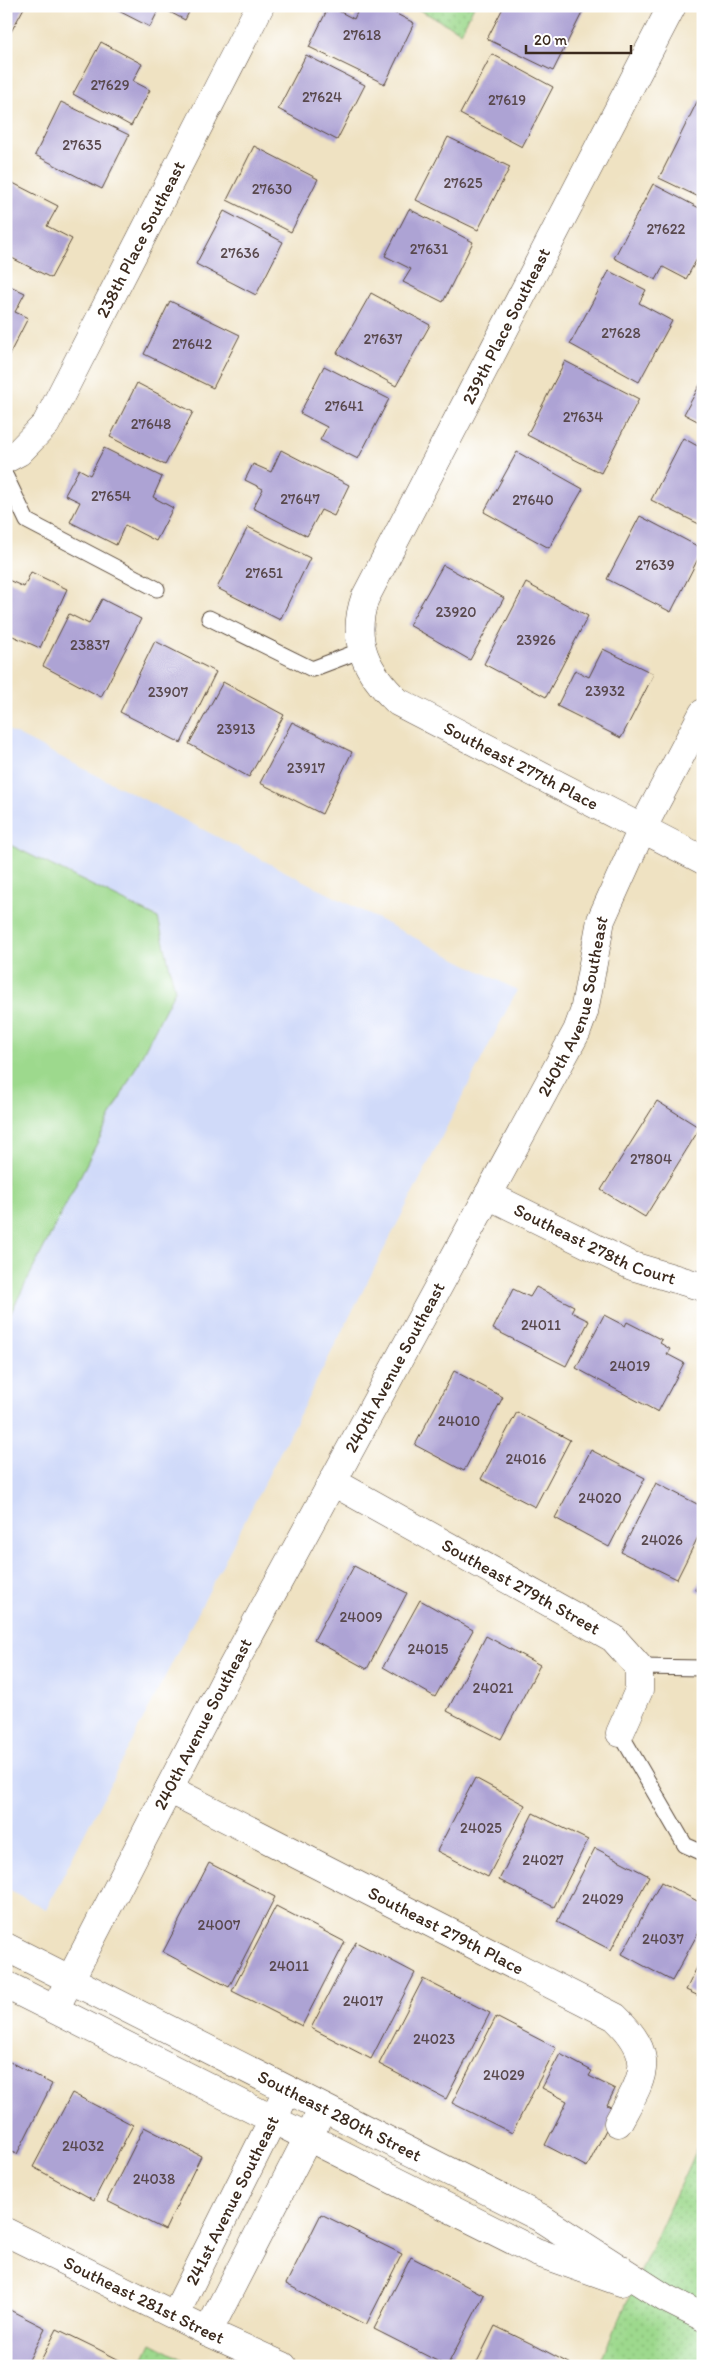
<svg xmlns="http://www.w3.org/2000/svg" width="709" height="2372" font-family="Itim,sans-serif">
<defs>
<pattern id="park-dots" width="8" height="8" patternUnits="userSpaceOnUse" patternTransform="scale(1.25)"><rect width="8" height="8" fill="#9dd98d"/><path d="M2 2h.1M6 6h.1" fill="none" stroke="#88ba79" stroke-width="1.8" stroke-linecap="round"/></pattern>
</defs>
<rect width="100%" height="100%" fill="#fff"/>
<filter id="ink" filterUnits="userSpaceOnUse"><feTurbulence type="fractalNoise" baseFrequency=".02" numOctaves="2"/><feDisplacementMap in="SourceGraphic" scale="10" xChannelSelector="R" yChannelSelector="G"/><feConvolveMatrix kernelMatrix="1 2 1 2 8 2 1 2 1" color-interpolation-filters="sRGB"/></filter>
<filter id="wash" filterUnits="userSpaceOnUse"><feTurbulence type="fractalNoise" baseFrequency=".0096" numOctaves="4" result="noise"/><feDisplacementMap in="SourceGraphic" scale="20" xChannelSelector="R" yChannelSelector="G"/><feGaussianBlur stdDeviation="1.12" result="paint"/><feColorMatrix in="noise" values="0 0 0 0 0 0 0 0 0 0 0 0 0 0 0 0 0 1.4 0 .05"/><feComposite in="paint" operator="in"/></filter>
<g filter="url(#wash)">
<rect width="100%" height="100%" fill="#efe2c2"/>
<!-- built -->
<polygon fill="#d0daf9" points="6,729 517,990 46,1909 6,1889"/>
<!-- green -->
<polygon fill="#9dd98d" stroke="#6c8256" points="6,843 158,918 175,990 6,1322"/>
<!-- park -->
<g fill="url(#park-dots)" stroke="#6c8256">
<polygon points="412,6 474,6 461,32"/>
<polygon points="703,2134 703,2366 598,2366"/>
<polygon points="151,2343 196,2366 140,2366"/>
</g>
<g id="blocks">
<!-- building -->
<g fill="#ada3d4">
<polygon points="6,6 25,6 6,41"/>
<polygon points="109,6 192,6 185,20 160,7 150,27"/>
<polygon points="329,6 354,19 360,6 381,6 414,23 385,84 309,47"/>
<polygon points="504,6 585,7 553,71 487,39"/>
<polygon points="101,42 142,64 133,81 150,90 131,126 73,94"/>
<polygon points="492,54 553,87 522,147 460,114"/>
<polygon points="306,55 365,85 337,140 278,109"/>
<polygon points="698,100 703,102 703,199 659,178"/>
<polygon points="61,102 129,135 102,189 35,155"/>
<polygon points="448,137 510,167 478,230 416,200"/>
<polygon points="254,146 318,179 291,232 227,200"/>
<polygon points="9,181 58,206 47,226 72,239 51,278 6,255 6,186"/>
<polygon points="653,184 703,210 703,248 686,279 663,267 656,280 614,258"/>
<polygon points="409,209 473,242 443,302 403,282 411,269 385,256"/>
<polygon points="224,211 283,242 256,295 196,264"/>
<polygon points="609,271 646,290 639,303 672,321 639,382 570,344"/>
<polygon points="6,284 25,293 15,312 28,318 9,355 6,353"/>
<polygon points="371,293 430,325 396,386 337,353"/>
<polygon points="170,301 240,335 213,388 144,354"/>
<polygon points="565,361 639,399 601,473 527,435"/>
<polygon points="324,366 389,399 358,459 320,440 327,427 300,413"/>
<polygon points="703,379 703,424 684,414"/>
<polygon points="137,383 193,412 165,465 110,437"/>
<polygon points="683,438 703,449 703,526 651,500"/>
<polygon points="104,448 162,477 153,497 173,508 156,541 125,525 116,545 70,522 80,502 65,495 79,469 90,475"/>
<polygon points="281,450 349,485 334,516 321,510 307,536 253,508 263,489 245,480 253,464 271,472"/>
<polygon points="517,452 583,489 549,548 484,512"/>
<polygon points="640,516 703,549 671,612 607,579"/>
<polygon points="248,527 310,558 280,620 217,588"/>
<polygon points="443,565 504,598 470,660 409,625"/>
<polygon points="31,572 67,589 40,648 6,633 6,579 24,587"/>
<polygon points="526,583 588,616 546,697 484,664"/>
<polygon points="102,599 141,619 101,697 43,666 69,614 89,624"/>
<polygon points="155,641 216,672 181,743 120,712"/>
<polygon points="603,649 654,674 621,738 557,706 575,670 589,677"/>
<polygon points="223,682 284,715 249,777 189,744"/>
<polygon points="292,722 352,752 322,814 260,783"/>
<polygon points="657,1101 700,1128 645,1217 601,1190"/>
<polygon points="536,1287 574,1306 571,1312 589,1321 566,1366 493,1329 513,1289 530,1297"/>
<polygon points="604,1315 625,1326 627,1322 662,1340 660,1343 670,1349 667,1354 684,1363 658,1412 576,1368"/>
<polygon points="454,1371 503,1397 464,1471 415,1445"/>
<polygon points="517,1412 570,1440 535,1507 481,1479"/>
<polygon points="591,1450 645,1478 609,1547 555,1518"/>
<polygon points="656,1483 703,1507 703,1527 677,1579 621,1552"/>
<polygon points="354,1566 407,1593 367,1669 314,1640"/>
<polygon points="703,1575 703,1594 695,1590"/>
<polygon points="420,1600 473,1630 435,1697 383,1667"/>
<polygon points="486,1636 540,1665 501,1739 447,1711"/>
<polygon points="475,1778 525,1805 488,1877 437,1851"/>
<polygon points="533,1813 588,1840 554,1907 499,1880"/>
<polygon points="595,1848 649,1876 611,1950 557,1922"/>
<polygon points="209,1863 275,1897 229,1987 163,1952"/>
<polygon points="661,1882 703,1904 703,1924 672,1981 622,1954"/>
<polygon points="276,1906 345,1942 302,2026 232,1991"/>
<polygon points="356,1942 415,1973 371,2059 311,2028"/>
<polygon points="703,1955 703,1998 686,1990"/>
<polygon points="423,1979 490,2013 446,2099 379,2064"/>
<polygon points="496,2017 556,2048 512,2133 452,2103"/>
<polygon points="560,2054 592,2071 589,2076 615,2089 607,2105 616,2110 587,2167 545,2145 567,2101 542,2088"/>
<polygon points="6,2060 52,2084 17,2154 6,2149"/>
<polygon points="72,2093 133,2125 94,2200 33,2167"/>
<polygon points="144,2127 201,2156 165,2230 107,2201"/>
<polygon points="321,2214 402,2254 366,2325 286,2284"/>
<polygon points="411,2257 484,2295 447,2366 374,2329"/>
<polygon points="6,2308 45,2328 26,2366 6,2366"/>
<polygon points="495,2326 534,2345 574,2366 475,2366"/>
<polygon points="57,2329 96,2348 131,2366 38,2366"/>
</g>
</g>
</g>
<g filter="url(#ink)">
<use href="#blocks" fill-opacity="0" stroke="#564637" stroke-width="1"/>
<g fill="none" stroke-linecap="round" stroke-linejoin="round">
<!-- lane casing -->
<g stroke="#564637" stroke-width="17">
<g id="lane">
<polyline points="6,477 27,521 157,589"/>
<polyline points="209,618 312,669 362,650"/>
<polyline points="639,1667 703,1668"/>
<polyline points="620,1733 685,1845 703,1853"/>
</g>
</g>
<!-- street casing -->
<g stroke="#564637" stroke-width="29">
<g id="street">
<path id="s1" d="M672 6 365 598C350 641 367 673 398 702L703 860"/>
<path id="s2" d="M6 459 19 452 46 424 260 6"/>
<path id="s3" d="M488 1195 632 1266 703 1287"/>
<path id="s4" d="M333 1482 613 1638 639 1667V1690L620 1733"/>
<path id="s5" d="M169 1789 615 2017C659 2059 642 2078 618 2123"/>
<path id="s6" d="M6 1947 539 2217 665 2298 703 2317"/>
<polyline points="6,1985 536,2252 621,2282"/>
<path id="s7" d="M55 2009 224 1682 577 1031 584 1012 601 920 642 829 703 713"/>
<path id="s8" d="M6 2232 208 2332 283 2366"/>
<path id="s9" d="M175 2315 282 2101"/>
<polyline points="208,2332 317,2120"/>
</g>
</g>
<!-- lane -->
<use href="#lane" stroke="#fff" stroke-width="15"/>
<!-- street -->
<use href="#street" stroke="#fff" stroke-width="28"/>
</g>
</g>
<g text-anchor="middle" stroke-width="5" stroke-linejoin="round" paint-order="stroke">
<!-- number labels -->
<g font-size="15" fill="#58484c">
<text x="362" y="40">27618</text>
<text x="110" y="90">27629</text>
<text x="322" y="102">27624</text>
<text x="507" y="105">27619</text>
<text x="82" y="150">27635</text>
<text x="463" y="188">27625</text>
<text x="272" y="194">27630</text>
<text x="666" y="234">27622</text>
<text x="429" y="254">27631</text>
<text x="240" y="258">27636</text>
<text x="621" y="338">27628</text>
<text x="383" y="344">27637</text>
<text x="192" y="349">27642</text>
<text x="344" y="411">27641</text>
<text x="583" y="422">27634</text>
<text x="151" y="429">27648</text>
<text x="111" y="501">27654</text>
<text x="300" y="504">27647</text>
<text x="533" y="505">27640</text>
<text x="655" y="570">27639</text>
<text x="264" y="578">27651</text>
<text x="456" y="617">23920</text>
<text x="536" y="645">23926</text>
<text x="90" y="650">23837</text>
<text x="605" y="696">23932</text>
<text x="168" y="697">23907</text>
<text x="236" y="734">23913</text>
<text x="306" y="773">23917</text>
<text x="651" y="1164">27804</text>
<text x="541" y="1330">24011</text>
<text x="630" y="1371">24019</text>
<text x="459" y="1426">24010</text>
<text x="526" y="1464">24016</text>
<text x="600" y="1503">24020</text>
<text x="662" y="1545">24026</text>
<text x="361" y="1622">24009</text>
<text x="428" y="1654">24015</text>
<text x="493" y="1693">24021</text>
<text x="481" y="1833">24025</text>
<text x="543" y="1865">24027</text>
<text x="603" y="1904">24029</text>
<text x="219" y="1930">24007</text>
<text x="663" y="1944">24037</text>
<text x="289" y="1971">24011</text>
<text x="363" y="2006">24017</text>
<text x="434" y="2044">24023</text>
<text x="504" y="2080">24029</text>
<text x="83" y="2151">24032</text>
<text x="154" y="2184">24038</text>
</g>
<!-- street labels -->
<g font-size="18" fill="#3b2a1e" stroke="#fff">
<text dy="6" stroke="none"><textPath href="#s2" startOffset="261">238th Place Southeast</textPath></text>
<text transform="translate(506 326) rotate(-63)" y="6">239th Place Southeast</text>
<text dy="6" stroke="none"><textPath href="#s1" startOffset="922">Southeast 277th Place</textPath></text>
<text dy="6" stroke="none"><textPath href="#s7" startOffset="1131">240th Avenue Southeast</textPath></text>
<text dy="6" stroke="none"><textPath href="#s3" startOffset="118">Southeast 278th Court</textPath></text>
<text dy="6" stroke="none"><textPath href="#s7" startOffset="726">240th Avenue Southeast</textPath></text>
<text dy="6" stroke="none"><textPath href="#s4" startOffset="215">Southeast 279th Street</textPath></text>
<text dy="6" stroke="none"><textPath href="#s7" startOffset="321">240th Avenue Southeast</textPath></text>
<text dy="6" stroke="none"><textPath href="#s5" startOffset="311">Southeast 279th Place</textPath></text>
<text dy="6" stroke="none"><textPath href="#s6" startOffset="374">Southeast 280th Street</textPath></text>
<text dy="6" stroke="none"><textPath href="#s9" startOffset="128">241st Avenue Southeast</textPath></text>
<text dy="6" stroke="none"><textPath href="#s8" startOffset="154">Southeast 281st Street</textPath></text>
</g>
</g>
<!-- margin -->
<rect width="709" height="2372" fill="none" stroke="#fff" stroke-width="25"/>
<!-- scale -->
<path d="M526 45v8h105v-8" fill="none" stroke="#3b2a1e" stroke-width="2.5"/>
<text x="534" y="45" font-size="15" fill="#3b2a1e" stroke="#ffffff" stroke-width="4" paint-order="stroke">20 m</text>
</svg>
